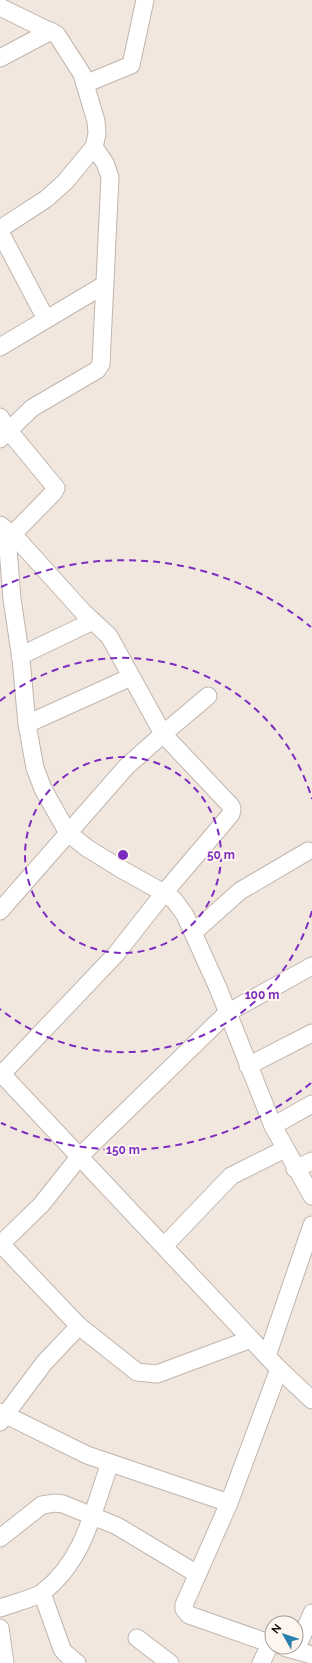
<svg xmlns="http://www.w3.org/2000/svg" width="312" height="1663" font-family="Raleway,sans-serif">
<rect width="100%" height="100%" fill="#f2e7de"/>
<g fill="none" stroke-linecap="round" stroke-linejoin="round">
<!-- minor casing -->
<g stroke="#c0b5ad" stroke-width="19">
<g id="minor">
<polyline points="0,7 57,35 82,74 96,121 97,134 94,147 65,182 46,199 0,229"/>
<polyline points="0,58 51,31"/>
<polyline points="85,84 131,65 145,0"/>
<polyline points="0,232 46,319"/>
<polyline points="0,347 104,285"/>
<polyline points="0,417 9,431 56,488 54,492 10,537"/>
<polyline points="0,439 32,408 97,370 101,364 110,177 105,163 94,147"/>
<polyline points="0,525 5,529 7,536 12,599 21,659 27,724 35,768 43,789 68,833 87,848 121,869 164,893 174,900 185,915 218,988 273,1126 312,1196"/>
<polyline points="20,656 93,621"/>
<polyline points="27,724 131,677"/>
<polyline points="0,911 127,766 163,734 208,696"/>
<polyline points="194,932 240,891 308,851"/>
<polyline points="248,1066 312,1033"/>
<polyline points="0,1072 279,1369 312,1400"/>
<polyline points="0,1076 116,954 164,893 231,814 232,809 231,806 163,734 109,636 83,612 20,542 7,536"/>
<polyline points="273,1126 312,1104"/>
<polyline points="295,1169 312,1161"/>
<polyline points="0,1243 79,1326 137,1372 157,1374 251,1339"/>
<polyline points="0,1245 41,1205 80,1156 227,1013 312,966"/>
<polyline points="164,1246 231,1176 285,1149"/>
<polyline points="267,1356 312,1225"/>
<polyline points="0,1412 87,1455 229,1503 279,1369"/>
<polyline points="0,1422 44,1363 79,1326"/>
<polyline points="229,1503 184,1605 184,1609 189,1615 272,1644"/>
<polyline points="0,1538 42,1505 55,1503 63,1504 117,1526 197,1574"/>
<polyline points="42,1593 62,1649 65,1653 77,1663"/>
<path d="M0 1608C11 1604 35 1598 43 1592 85 1559 93 1510 110 1463"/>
<polyline points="0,1628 5,1663"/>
<polyline points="137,1638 170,1663"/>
<polyline points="284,1647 312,1655"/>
<polyline points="296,1650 312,1613"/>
<polyline points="261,1663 271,1643"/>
</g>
</g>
<!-- minor -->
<use href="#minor" stroke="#fff" stroke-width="17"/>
</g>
<!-- distance rings -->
<g fill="none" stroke="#7b2cbf" stroke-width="2" stroke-dasharray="7 5">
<circle cx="123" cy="855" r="98"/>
<path d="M312 911A197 197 0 0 1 0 1009M0 701A197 197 0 0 1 312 799"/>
<path d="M311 1083A295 295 0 0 1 1 1123M1 587A295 295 0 0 1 311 627"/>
</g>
<circle cx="123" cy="855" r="6" fill="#7b2cbf" stroke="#fef5ee" stroke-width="2"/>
<g font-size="12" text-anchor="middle" font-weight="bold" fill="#7b2cbf" stroke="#fef5ee" stroke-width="4" stroke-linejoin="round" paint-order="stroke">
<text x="221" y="859">50 m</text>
<text x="262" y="999">100 m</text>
<text x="123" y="1154">150 m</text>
</g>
<!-- north arrow -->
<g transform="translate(284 1635) rotate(309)"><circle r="19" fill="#fef5ee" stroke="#a19a95"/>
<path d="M0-3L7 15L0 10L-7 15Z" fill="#2780ae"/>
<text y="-6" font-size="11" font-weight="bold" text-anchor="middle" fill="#16120f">N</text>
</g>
</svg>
